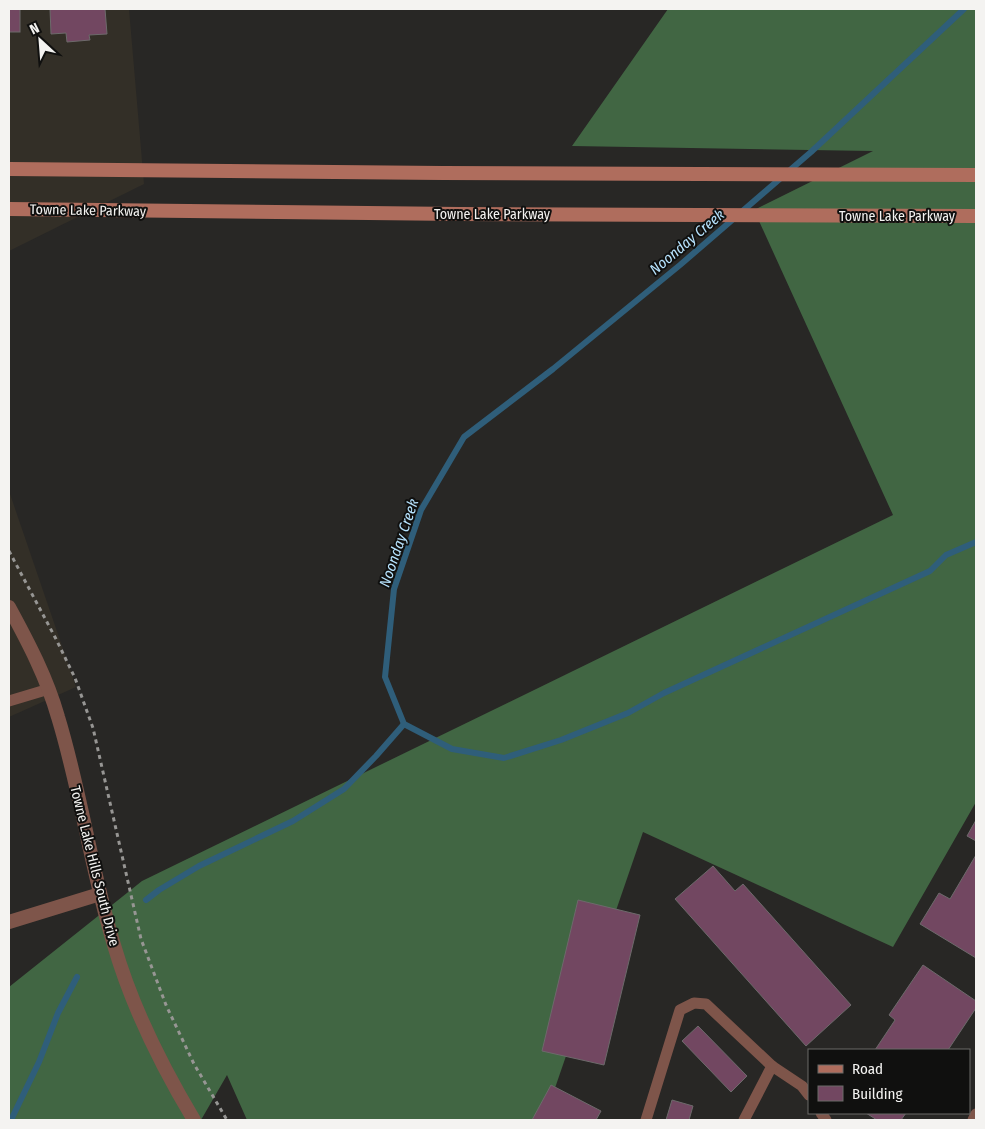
<svg xmlns="http://www.w3.org/2000/svg" width="985" height="1129" font-family="'Fira Sans Condensed',sans-serif">
<rect width="100%" height="100%" fill="#282725"/>
<!-- built -->
<g fill="#332f27">
<polygon points="9,9 129,9 144,184 9,251"/>
<polygon points="9,491 76,687 9,717"/>
</g>
<!-- forest -->
<polygon fill="#416643" points="668,9 976,9 976,802 893,947 643,832 544,1120 247,1120 227,1075 201,1120 9,1120 9,987 142,881 893,515 754,210 873,151 572,146"/>
<g fill="none" stroke-linecap="round" stroke-linejoin="round">
<!-- stream -->
<g stroke="#2f5e7a" stroke-width="6">
<polyline points="964,9 811,152 680,265 553,369 464,437 421,510 394,589 385,677 404,724 452,749 504,758 561,740 628,713 664,693 930,571 946,555 976,542"/>
<polyline points="146,900 159,890 199,866 293,821 344,789 376,756 404,724"/>
<polyline points="11,1120 39,1062 58,1013 77,977"/>
</g>
</g>
<!-- building -->
<g fill="#724761" stroke="#6d6a6b">
<rect x="9" y="9" width="11" height="23"/>
<polygon points="50,9 105,9 107,34 89,35 90,40 67,42 66,33 51,34"/>
<polygon points="976,820 976,841 967,836"/>
<polygon points="976,855 976,958 920,924 939,893 950,899"/>
<polygon points="713,866 735,891 743,884 851,1005 806,1046 675,899"/>
<polygon points="578,900 640,915 604,1065 542,1051"/>
<polygon points="923,965 976,1001 976,1008 948,1050 875,1050 895,1020 889,1015"/>
<polygon points="698,1026 747,1076 731,1092 682,1041"/>
<polygon points="551,1085 601,1111 596,1120 532,1120"/>
<polygon points="672,1100 693,1106 689,1120 666,1120"/>
<polygon points="866,1113 906,1113 901,1120 877,1120"/>
</g>
<g fill="none" stroke-linecap="round" stroke-linejoin="round">
<!-- path -->
<polyline stroke="#979694" stroke-width="3" stroke-dasharray="4 4" stroke-linecap="butt" points="9,551 56,639 75,678 93,728 141,939 166,1005 194,1064 227,1120"/>
<!-- service -->
<g stroke="#7e554a" stroke-width="11">
<polyline points="9,701 49,689"/>
<polyline points="821,1113 826,1120"/>
<polyline points="646,1120 680,1010 694,1003 706,1004 772,1066 802,1086 809,1095"/>
<polyline points="744,1120 772,1066"/>
<polyline points="973,1120 976,1114"/>
</g>
<!-- minor -->
<polyline stroke="#7e554a" stroke-width="14" points="9,922 100,894"/>
<!-- tertiary -->
<path stroke="#7e554a" stroke-width="14" d="M9 607C28 642 47 678 58 717 81 792 91 870 114 945 132 1007 161 1065 194 1120"/>
<!-- secondary -->
<g stroke="#af6d5d" stroke-width="14">
<polyline points="9,169 442,173 976,175"/>
<polyline points="9,209 459,214 976,216"/>
</g>
</g>
<g text-anchor="middle" stroke-width="4" stroke-linejoin="round" paint-order="stroke">
<!-- street labels -->
<g font-size="14" fill="#f4f3f1" stroke="#10100f">
<text transform="translate(88 210) rotate(1)" y="5">Towne Lake Parkway</text>
<text x="492" y="219">Towne Lake Parkway</text>
<text x="897" y="221">Towne Lake Parkway</text>
<text transform="translate(95 866) rotate(76)" y="5">Towne Lake Hills South Drive</text>
</g>
<!-- water labels -->
<g font-size="15" font-style="italic" fill="#b7e3fe" stroke="#10100f">
<text transform="translate(687 242) rotate(-40)" y="5">Noonday Creek</text>
<text transform="translate(399 543) rotate(-71)" y="5">Noonday Creek</text>
</g>
</g>
<!-- border -->
<rect width="985" height="1129" fill="none" stroke="#f4f3f1" stroke-width="20"/>
<!-- legend -->
<rect x="808" y="1049" width="162" height="65" fill="#10100f" stroke="#6b6b69"/>
<rect x="818" y="1065" width="25" height="8" fill="#af6d5d" stroke="#6b6b69"/>
<text x="852" y="1074" font-size="15" fill="#f4f3f1">Road</text>
<rect x="818" y="1086" width="25" height="15" fill="#724761" stroke="#6b6b69"/>
<text x="852" y="1099" font-size="15" fill="#f4f3f1">Building</text>
<!-- north arrow -->
<g transform="translate(40 40) rotate(334)" stroke="#10100f" stroke-width="4" paint-order="stroke">
<path d="M0-4L9 19L0 12L-9 19Z" fill="#f4f3f1"/>
<text y="-8" font-size="14" font-weight="bold" text-anchor="middle" fill="#f4f3f1">N</text>
</g>
</svg>
